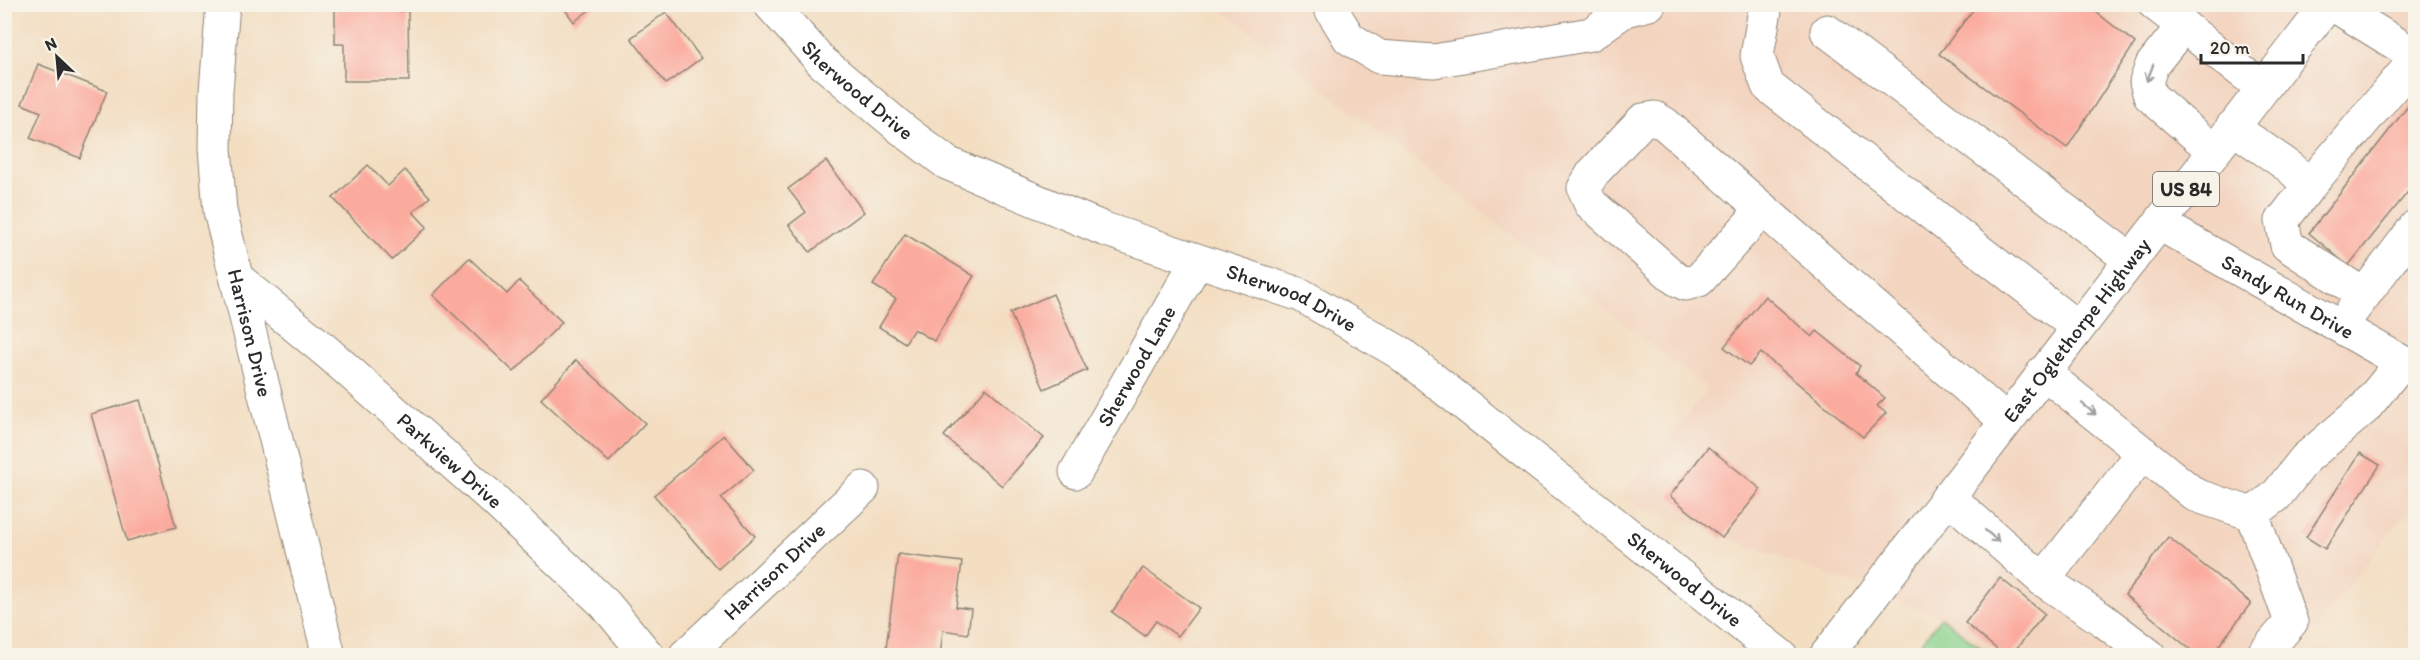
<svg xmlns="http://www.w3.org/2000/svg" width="2420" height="660" font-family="Itim,sans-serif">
<rect width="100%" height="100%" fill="#f7f3e8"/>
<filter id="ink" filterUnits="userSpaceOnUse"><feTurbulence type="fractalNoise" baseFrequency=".0167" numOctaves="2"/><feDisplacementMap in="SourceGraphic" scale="12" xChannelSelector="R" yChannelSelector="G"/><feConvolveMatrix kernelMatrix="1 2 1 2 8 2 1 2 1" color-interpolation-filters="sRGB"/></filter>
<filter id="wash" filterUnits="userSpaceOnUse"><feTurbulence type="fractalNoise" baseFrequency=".008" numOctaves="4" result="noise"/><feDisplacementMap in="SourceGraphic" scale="24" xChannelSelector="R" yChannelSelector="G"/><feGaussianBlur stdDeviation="1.35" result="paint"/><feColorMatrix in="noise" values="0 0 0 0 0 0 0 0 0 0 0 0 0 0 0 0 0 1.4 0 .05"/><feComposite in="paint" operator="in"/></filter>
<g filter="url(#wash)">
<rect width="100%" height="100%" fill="#f3dec2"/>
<!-- built -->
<polygon fill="#f3d4bf" points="1222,5 2415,5 2415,501 2295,655 1990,655 1941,617 1620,498 1708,389 1223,10"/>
<!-- green -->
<polygon fill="#8bd38e" stroke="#5b7f5c" stroke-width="1.5" points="1941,617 1990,655 1912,655"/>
<g id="blocks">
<!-- building -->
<g fill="#fbab9e">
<polygon points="335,4 393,4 393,11 408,11 409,81 344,81 344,44 335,44"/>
<polygon points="561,4 597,4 574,22"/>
<polygon points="1966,4 2086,4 2135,43 2067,148 1939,54 1973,10"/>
<polygon points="666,12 701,58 666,84 631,38"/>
<polygon points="38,64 107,91 80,158 30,138 41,112 22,104"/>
<polygon points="2416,96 2416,182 2348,266 2309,233"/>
<polygon points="826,161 864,212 810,252 789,225 806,212 788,189"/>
<polygon points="368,165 388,186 405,170 430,197 413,212 427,227 392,260 333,198"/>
<polygon points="905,234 974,276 934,341 914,329 905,343 879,327 896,299 873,285"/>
<polygon points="469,258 507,294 519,281 562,322 514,372 433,295"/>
<polygon points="1053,294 1087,370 1044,389 1010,313"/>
<polygon points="1765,296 1812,337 1817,331 1860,366 1856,373 1885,398 1877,406 1886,413 1863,437 1761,353 1749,366 1724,347"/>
<polygon points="576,360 645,423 609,462 541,399"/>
<polygon points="986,388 1044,438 1002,486 944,436"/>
<polygon points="140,400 176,527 127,541 91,414"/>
<polygon points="724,435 754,470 721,498 755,536 718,569 654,495"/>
<polygon points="1708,447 1761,489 1722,538 1670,496"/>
<polygon points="2360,453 2380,465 2325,549 2306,537"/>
<polygon points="2168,537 2251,603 2211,656 2198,656 2125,595"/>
<polygon points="898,554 962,562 956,607 971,609 968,634 943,630 940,656 885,656"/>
<polygon points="1143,568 1199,608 1178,636 1156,621 1145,636 1112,612"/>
<polygon points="2000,578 2045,614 2010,656 2005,656 1965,623"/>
</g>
</g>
</g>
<g filter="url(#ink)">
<use href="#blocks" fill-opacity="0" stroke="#8f8476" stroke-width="1.5"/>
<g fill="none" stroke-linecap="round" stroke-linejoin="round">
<!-- minor casing -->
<g stroke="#8f8476" stroke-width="35">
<g id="minor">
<path id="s1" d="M223 4 216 91 215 148 220 211 329 656"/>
<path id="s2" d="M770 4 822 62 902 129 947 163 1104 229 1301 295 1400 353 1781 656"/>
<polyline points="1328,4 1349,38 1379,57 1434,61 1591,34 1625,10 1649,4"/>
<polyline points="1766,4 1757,56 1768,86 2078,328"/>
<polyline points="2155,4 2263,88"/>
<polyline points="2332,4 2400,46 2416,58"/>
<polyline points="2183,26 2152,65 2146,82 2150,96 2214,151"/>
<polyline points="1827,31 2131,260"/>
<polyline points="2232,127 2291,168 2309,186 2282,221 2287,245 2364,295"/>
<polyline points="2309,186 2416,59"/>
<polyline points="1762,210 1699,280 1686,284 1676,279 1590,203 1584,188 1593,173 1643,120 1655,118 1665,124 2006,421"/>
<path id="s3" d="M2160 224 2416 370"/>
<path id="s4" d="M238 279 327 352 491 497 605 604 648 656"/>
<polyline points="2352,311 2416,226"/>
<polyline points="2043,372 2195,495 2252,514 2276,496 2305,459 2365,408 2402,362"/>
<path id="s5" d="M1076 472 1197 261"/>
<polyline points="1948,497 2043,580 2103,620 2150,656"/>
<polyline points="2252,514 2291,622 2262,656"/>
<polyline points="2043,580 2143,453"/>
<path id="s6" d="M685 656 863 488"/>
</g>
</g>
<!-- highway casing -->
<g stroke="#8f8476" stroke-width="35">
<g id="highway">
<path id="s7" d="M1826 656 2328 4"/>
</g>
</g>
<!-- minor -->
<use href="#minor" stroke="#fff" stroke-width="33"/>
<!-- highway -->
<use href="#highway" stroke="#fff" stroke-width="33"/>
</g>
<!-- one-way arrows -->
<defs><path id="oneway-shaft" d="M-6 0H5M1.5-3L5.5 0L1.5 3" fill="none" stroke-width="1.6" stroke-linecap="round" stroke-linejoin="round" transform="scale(1.5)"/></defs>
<g stroke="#a0a0a0">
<use href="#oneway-shaft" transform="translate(2150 73) rotate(111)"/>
<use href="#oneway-shaft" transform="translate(2089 409) rotate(39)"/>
<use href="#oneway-shaft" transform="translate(1992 536) rotate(41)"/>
</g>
</g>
<g text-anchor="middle" stroke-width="4.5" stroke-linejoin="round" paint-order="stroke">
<!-- shield labels -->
<rect fill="#f7f3e8" stroke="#686764" stroke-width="1.5" x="2153" y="172" width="66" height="34" rx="4.5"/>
<g font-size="20" font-weight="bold" fill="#2b2b2b">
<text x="2186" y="196">US 84</text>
</g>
<!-- street labels -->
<g font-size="21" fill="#2b2b2b" stroke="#f7f3e8">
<text dy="7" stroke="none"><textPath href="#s2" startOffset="123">Sherwood Drive</textPath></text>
<text dy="7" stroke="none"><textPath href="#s3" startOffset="147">Sandy Run Drive</textPath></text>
<text dy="7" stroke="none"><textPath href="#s2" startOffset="609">Sherwood Drive</textPath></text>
<text dy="7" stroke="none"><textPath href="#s7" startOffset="411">East Oglethorpe Highway</textPath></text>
<text dy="7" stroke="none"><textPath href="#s1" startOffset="333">Harrison Drive</textPath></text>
<text dy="7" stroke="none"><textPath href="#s5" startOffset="122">Sherwood Lane</textPath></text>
<text dy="7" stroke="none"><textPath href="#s4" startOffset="279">Parkview Drive</textPath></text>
<text dy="7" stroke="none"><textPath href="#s6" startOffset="123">Harrison Drive</textPath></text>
<text dy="7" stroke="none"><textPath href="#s2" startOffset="1095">Sherwood Drive</textPath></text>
</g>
</g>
<!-- margin -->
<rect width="2420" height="660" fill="none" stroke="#f7f3e8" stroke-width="24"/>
<!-- north arrow -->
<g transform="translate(57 57) rotate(334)" stroke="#f7f3e8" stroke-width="4.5" paint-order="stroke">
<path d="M0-4.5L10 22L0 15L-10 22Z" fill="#2b2b2b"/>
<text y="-9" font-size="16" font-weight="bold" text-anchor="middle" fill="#2b2b2b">N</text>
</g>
<!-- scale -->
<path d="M2201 54v9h102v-9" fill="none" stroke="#2b2b2b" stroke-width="3"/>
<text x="2210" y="54" font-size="18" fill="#2b2b2b" stroke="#f7f3e8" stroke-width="4.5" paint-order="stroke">20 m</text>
</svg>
